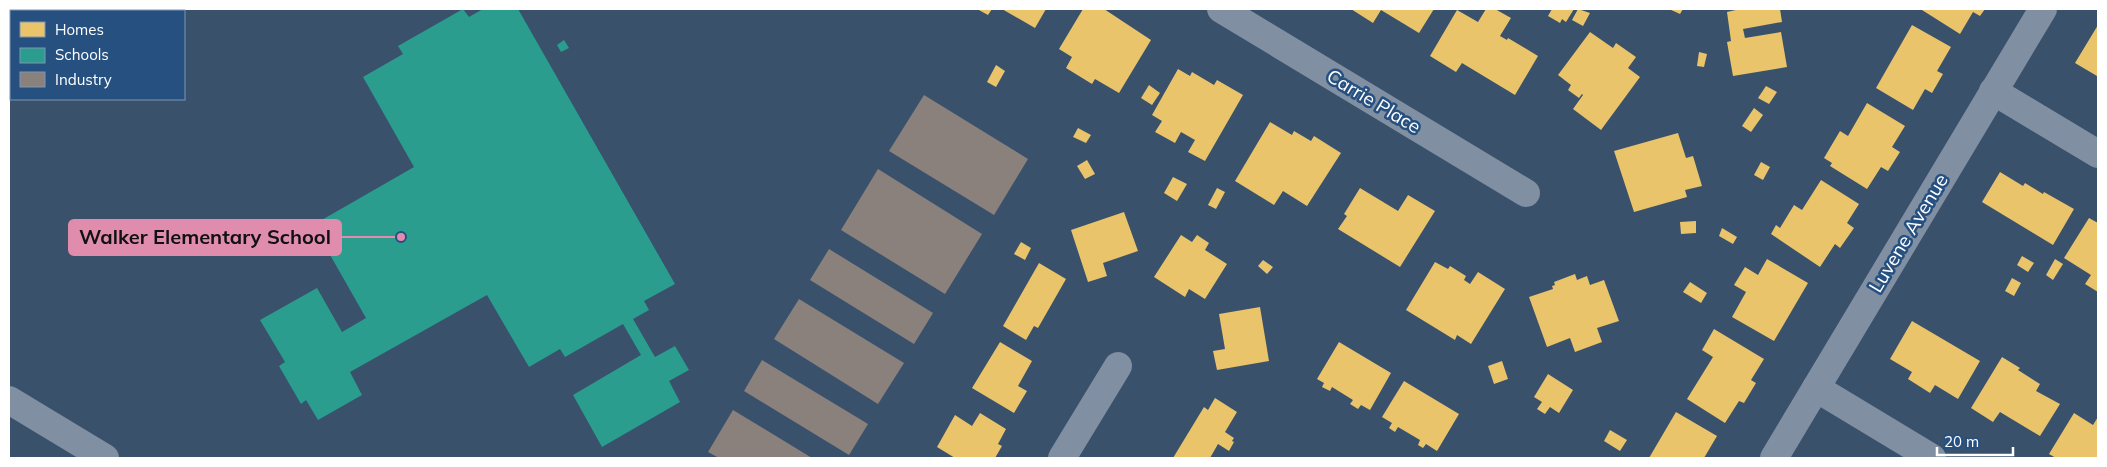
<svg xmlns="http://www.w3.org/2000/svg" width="2107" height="467" font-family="Mulish,sans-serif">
<rect width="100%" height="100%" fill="#3a516c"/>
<!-- homes -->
<g fill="#e9c46a">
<polygon points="977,9 992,9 988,15"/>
<polygon points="1002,9 1046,9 1035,28"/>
<polygon points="1083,9 1104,9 1151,40 1119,93 1095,79 1092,84 1066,68 1072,57 1059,49"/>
<polygon points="1351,9 1434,9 1419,33 1381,10 1373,23"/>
<polygon points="1486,9 1495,9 1511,18 1500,36 1507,40 1508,38 1538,56 1515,95 1462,63 1456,72 1430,56 1457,10 1478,22"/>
<polygon points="1552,9 1574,9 1566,22 1562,19 1560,23 1548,16"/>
<polygon points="1578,9 1590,13 1583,26 1572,20"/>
<polygon points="1669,9 1683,9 1680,14"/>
<polygon points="1740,9 1780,9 1782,22 1743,29 1745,38 1781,32 1787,67 1733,76 1727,42 1731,41 1727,12"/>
<polygon points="1923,9 1985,9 1980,16 1973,12 1960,34 1922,10"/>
<polygon points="1912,25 1951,47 1937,71 1943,74 1932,93 1925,89 1913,110 1876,88"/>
<polygon points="2098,25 2098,73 2097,76 2075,63"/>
<polygon points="1590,32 1613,48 1616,43 1636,57 1628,68 1640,77 1601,130 1573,109 1583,95 1582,94 1579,98 1568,90 1571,85 1558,75"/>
<polygon points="1699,52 1707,54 1704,67 1697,66"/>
<polygon points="996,65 1005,71 996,87 987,82"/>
<polygon points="1178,69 1190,76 1192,72 1214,85 1217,80 1243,95 1205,161 1188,152 1195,140 1181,132 1175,143 1155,132 1162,121 1152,115"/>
<polygon points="1149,85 1160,93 1152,105 1141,98"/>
<polygon points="1766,86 1777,92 1769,104 1758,98"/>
<polygon points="1867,103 1905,126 1892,147 1900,152 1888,171 1881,167 1867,189 1830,166 1832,163 1824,158 1840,131 1848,136"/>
<polygon points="1754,108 1763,115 1751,132 1742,126"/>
<polygon points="1270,122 1292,135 1294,131 1311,141 1314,136 1341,153 1307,206 1283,191 1274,205 1235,181"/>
<polygon points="1078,128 1091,135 1086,143 1073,137"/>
<polygon points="1678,133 1686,158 1693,156 1702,186 1685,190 1687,197 1634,212 1614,151"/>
<polygon points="1087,160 1095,174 1085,179 1077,166"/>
<polygon points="1761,162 1770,167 1763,180 1754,175"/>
<polygon points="2000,172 2023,186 2025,183 2043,194 2044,192 2074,209 2053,245 1982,202"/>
<polygon points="1173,177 1187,184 1177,201 1164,193"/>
<polygon points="1821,180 1859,204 1847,223 1854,228 1840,248 1835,244 1820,267 1771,234 1776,225 1780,228 1794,205 1802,210"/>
<polygon points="1217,188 1225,192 1216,209 1208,205"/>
<polygon points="1360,188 1398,211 1408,195 1435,211 1400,267 1338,229 1347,216 1344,214"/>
<polygon points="1124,212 1138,251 1103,263 1107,276 1088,282 1071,230"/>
<polygon points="2089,218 2098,223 2098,292 2085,284 2091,275 2064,258"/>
<polygon points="1696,221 1696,233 1681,234 1680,222"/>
<polygon points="1722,228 1737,237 1733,244 1719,236"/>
<polygon points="1181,235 1192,242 1197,235 1209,243 1205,250 1227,264 1205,299 1189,289 1185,297 1154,277"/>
<polygon points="1021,242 1031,248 1025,260 1014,254"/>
<polygon points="2022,256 2034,263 2028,272 2017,265"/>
<polygon points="1767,259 1808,283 1774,341 1732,317 1746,292 1734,285 1745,267 1758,275"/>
<polygon points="2055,259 2063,264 2053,280 2046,275"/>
<polygon points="1263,260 1273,267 1267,274 1258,266"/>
<polygon points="1435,262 1448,269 1450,266 1466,276 1464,280 1470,284 1478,272 1505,289 1471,344 1457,335 1455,340 1406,310"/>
<polygon points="1039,263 1066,279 1038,328 1034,326 1026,340 1003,326"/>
<polygon points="1575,274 1577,280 1587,276 1590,285 1604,280 1619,321 1597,328 1602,342 1575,352 1570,338 1547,347 1529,297 1553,289 1552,286 1555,285 1554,282"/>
<polygon points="2012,278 2021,283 2014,296 2005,291"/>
<polygon points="1690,282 1707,293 1701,303 1683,292"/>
<polygon points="1260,307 1269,361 1217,370 1213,351 1225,349 1219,314"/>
<polygon points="1912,321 1980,361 1958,399 1935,385 1930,393 1908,379 1912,372 1890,359"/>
<polygon points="1714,329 1764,359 1751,380 1756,383 1744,403 1739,401 1725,423 1687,399 1713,357 1702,350"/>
<polygon points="1000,342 1032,361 1018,386 1027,391 1014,413 972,388"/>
<polygon points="1339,342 1391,373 1370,410 1361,405 1358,409 1350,404 1353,400 1332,387 1330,391 1322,387 1324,383 1317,379"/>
<polygon points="2002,357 2020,368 2018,370 2040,384 2036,391 2060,404 2040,436 2000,412 1993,422 1971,408"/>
<polygon points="1502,361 1508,379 1494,384 1488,366"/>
<polygon points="1548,374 1573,390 1559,413 1550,407 1545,414 1537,409 1542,402 1534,397"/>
<polygon points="1404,381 1459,414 1437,451 1426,444 1423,448 1418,445 1420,440 1398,427 1395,432 1389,428 1392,423 1382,417"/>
<polygon points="1215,398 1237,412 1225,432 1234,438 1232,441 1234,442 1229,451 1218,444 1210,458 1173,458 1204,407 1208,410"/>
<polygon points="1676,412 1717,436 1704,458 1649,458"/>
<polygon points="980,413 1006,429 998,444 1002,446 995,458 955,458 937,447 955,415 972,426"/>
<polygon points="2074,413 2093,425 2098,417 2098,458 2056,458 2049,454"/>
<polygon points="1610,430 1627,440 1620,451 1604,441"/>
</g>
<!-- schools -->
<g fill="#2a9d8f">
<polygon points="463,9 469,17 483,9 518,9 675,284 644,301 649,310 633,319 655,357 675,346 689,370 669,381 680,402 602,447 573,395 641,355 623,324 565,357 560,349 529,367 487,295 350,372 362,395 318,420 306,400 301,404 279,366 285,362 260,320 317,288 342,332 366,318 313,225 414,167 363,77 403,54 398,46"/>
<polygon points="564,40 569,48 561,52 557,45"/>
</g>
<!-- industry -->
<g fill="#8a817c">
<polygon points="924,95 1028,159 994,215 889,151"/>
<polygon points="878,169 982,234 945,294 841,230"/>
<polygon points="829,249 933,313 914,344 810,280"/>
<polygon points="799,299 904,363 878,404 774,339"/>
<polygon points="762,360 868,424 849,455 744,391"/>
<polygon points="733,410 812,458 719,458 708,452"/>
</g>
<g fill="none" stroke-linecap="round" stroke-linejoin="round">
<!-- minor -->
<g stroke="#8090a2" stroke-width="28">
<polyline points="1221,9 1526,193"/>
<polyline points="1993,91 2098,154"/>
<polyline points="1816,388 1932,458"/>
<polyline points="9,400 105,458"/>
<polyline points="1062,458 1118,366"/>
<polyline points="1774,458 2043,9"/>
</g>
</g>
<g text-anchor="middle" stroke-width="5" stroke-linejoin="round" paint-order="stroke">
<!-- street labels -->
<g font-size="19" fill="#fff" stroke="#265080">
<text transform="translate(1374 101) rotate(31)" y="7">Carrie Place</text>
<text transform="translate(1908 233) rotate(-59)" y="7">Luvene Avenue</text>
</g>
</g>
<!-- callouts -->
<path fill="none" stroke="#e08cad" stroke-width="2" d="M401 237L341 237"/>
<circle fill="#e08cad" stroke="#265080" stroke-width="2" cx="401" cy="237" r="5"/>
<rect fill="#e08cad" stroke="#e08cad" stroke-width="2" x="69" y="220" width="272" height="35" rx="5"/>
<g font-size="20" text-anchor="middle" font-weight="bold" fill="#111">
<text x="205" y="244">Walker Elementary School</text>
</g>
<!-- border -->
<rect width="2107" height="467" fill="none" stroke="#ffffff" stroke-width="20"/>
<!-- legend -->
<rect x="10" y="10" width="175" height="90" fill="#265080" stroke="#7d96b3"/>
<rect x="20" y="22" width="25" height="15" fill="#e9c46a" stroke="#7d96b3"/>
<text x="55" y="35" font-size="15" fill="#ffffff">Homes</text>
<rect x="20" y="48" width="25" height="15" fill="#2a9d8f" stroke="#7d96b3"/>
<text x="55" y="60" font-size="15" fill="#ffffff">Schools</text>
<rect x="20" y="72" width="25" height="15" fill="#8a817c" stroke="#7d96b3"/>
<text x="55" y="85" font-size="15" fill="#ffffff">Industry</text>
<!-- scale -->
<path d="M1937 447v8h76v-8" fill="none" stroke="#ffffff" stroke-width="2.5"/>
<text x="1944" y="447" font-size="15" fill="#ffffff" stroke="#265080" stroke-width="4" paint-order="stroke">20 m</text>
</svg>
